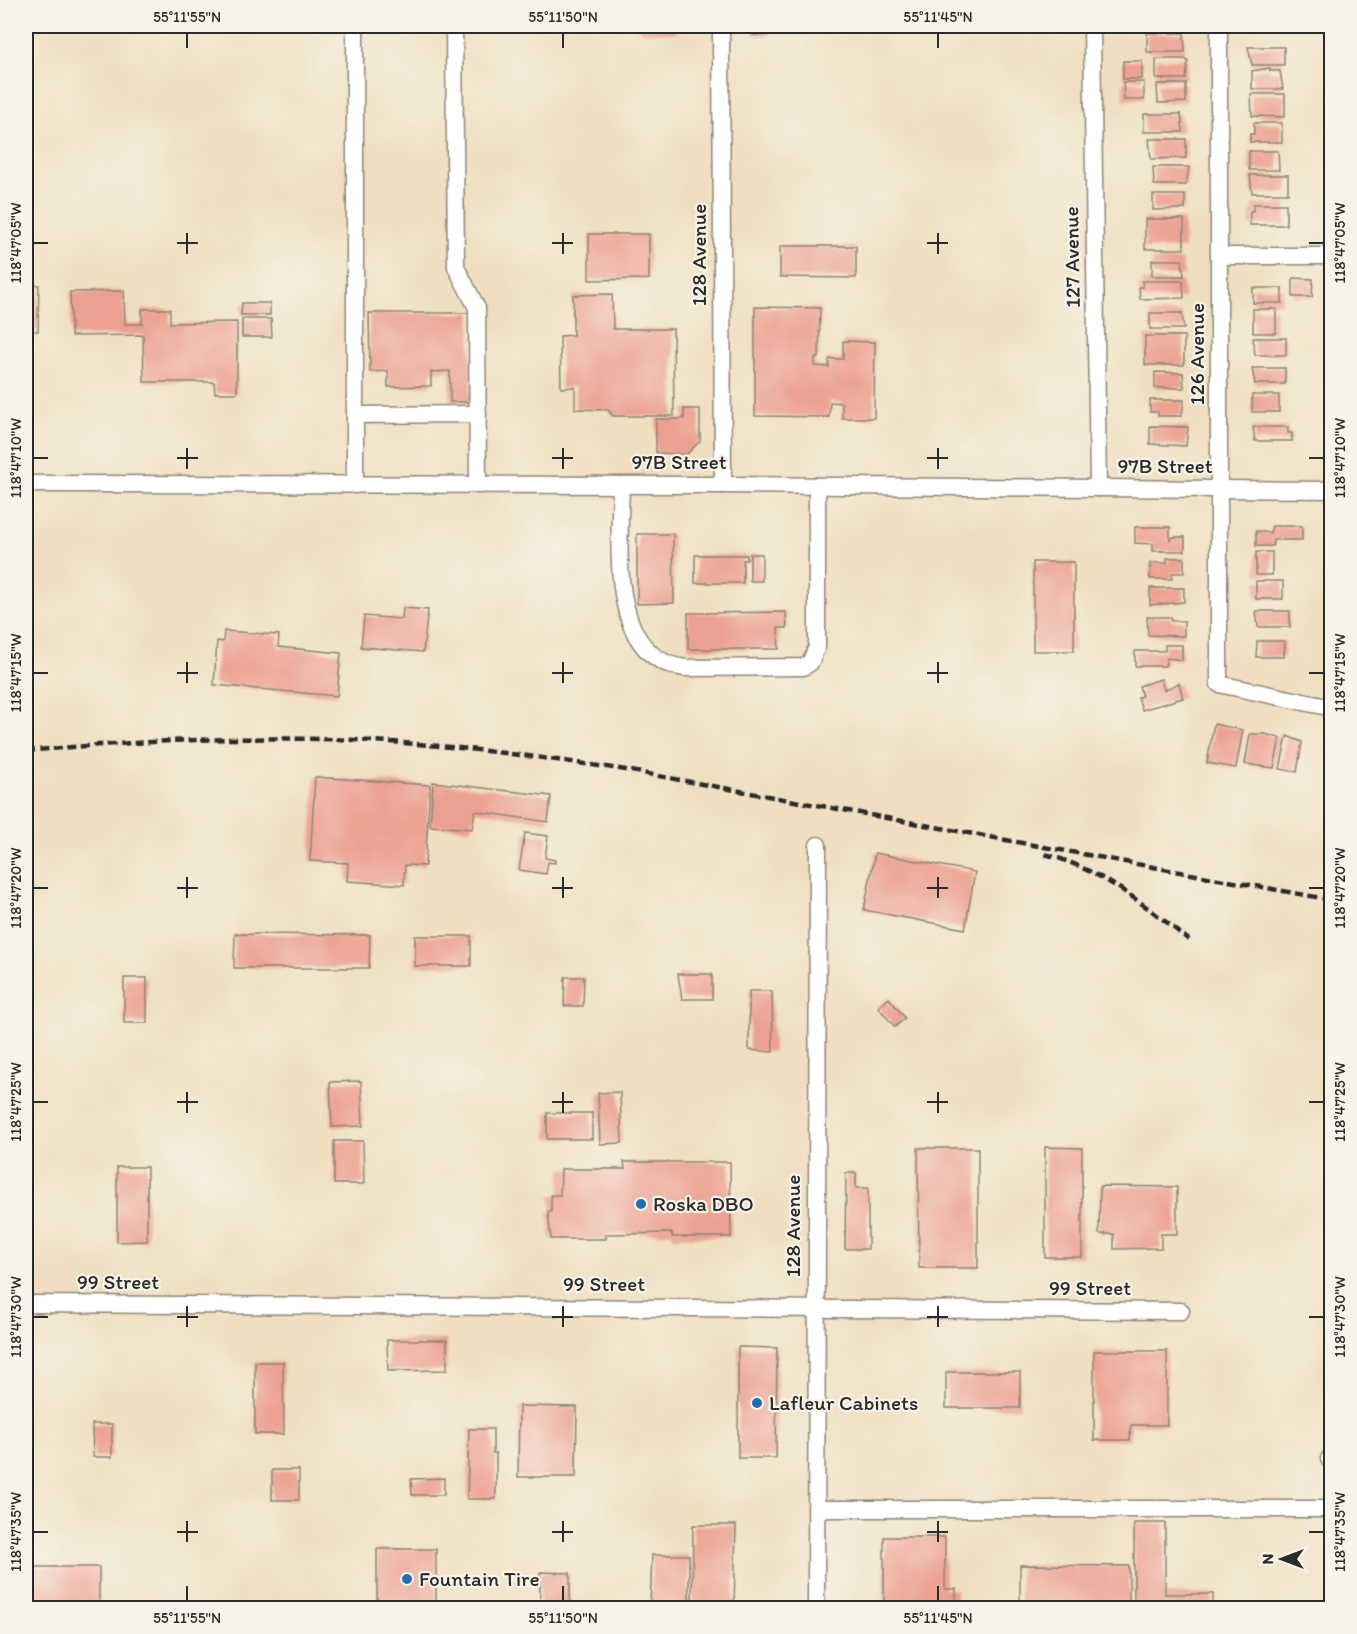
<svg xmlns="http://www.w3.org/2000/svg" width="1357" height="1634" font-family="Itim,sans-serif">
<rect width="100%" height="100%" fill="#f7f3e8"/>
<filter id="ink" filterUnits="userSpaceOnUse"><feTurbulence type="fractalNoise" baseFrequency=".0167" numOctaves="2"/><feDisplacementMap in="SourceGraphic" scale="12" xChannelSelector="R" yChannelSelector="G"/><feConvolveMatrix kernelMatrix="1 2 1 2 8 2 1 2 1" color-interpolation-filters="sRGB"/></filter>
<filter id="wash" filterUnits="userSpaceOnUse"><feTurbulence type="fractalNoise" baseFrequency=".008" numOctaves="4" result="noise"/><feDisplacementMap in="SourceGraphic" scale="24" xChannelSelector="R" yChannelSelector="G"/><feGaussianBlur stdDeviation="1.35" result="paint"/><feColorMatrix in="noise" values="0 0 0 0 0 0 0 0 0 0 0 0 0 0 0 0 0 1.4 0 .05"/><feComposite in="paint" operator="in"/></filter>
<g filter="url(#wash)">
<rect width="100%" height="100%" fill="#efdfc0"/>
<g id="blocks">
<!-- building -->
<g fill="#eca091">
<polygon points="639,26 677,26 676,33 639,32"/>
<rect x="753" y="26" width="16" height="9"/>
<rect x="983" y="26" width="57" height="4"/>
<polygon points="1147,33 1184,33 1185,52 1147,52"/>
<polygon points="1248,47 1284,47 1284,65 1252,65"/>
<polygon points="1156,59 1185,59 1188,61 1186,79 1156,79"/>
<rect x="1123" y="61" width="19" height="18"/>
<polygon points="1270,68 1270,71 1280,71 1283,89 1252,89 1252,71"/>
<polygon points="1123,82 1144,82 1144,100 1124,100"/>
<polygon points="1157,84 1186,84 1186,102 1158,103"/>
<polygon points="1251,94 1285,94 1285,117 1252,116"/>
<polygon points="1144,114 1181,114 1183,132 1144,132"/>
<polygon points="1254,123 1282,123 1282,142 1250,142 1250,134 1254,134"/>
<polygon points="1149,139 1186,139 1186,158 1151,159"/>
<polygon points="1249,151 1278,151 1279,170 1249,170"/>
<polygon points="1153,167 1189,167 1186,185 1154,185"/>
<polygon points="1250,175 1288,175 1288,193 1252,193"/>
<polygon points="1153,195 1185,195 1185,209 1153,210"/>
<polygon points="1253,204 1286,204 1286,225 1250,225 1250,211 1253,211"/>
<rect x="1145" y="219" width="39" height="30"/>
<polygon points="589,234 649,234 649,279 589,280"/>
<polygon points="780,246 856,246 856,278 780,277"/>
<polygon points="1152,260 1182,260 1184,276 1152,276"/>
<polygon points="1293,278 1313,279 1312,297 1293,297"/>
<polygon points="1142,281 1183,281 1184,298 1140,299 1139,287 1143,287"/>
<polygon points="26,285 39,285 38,331 26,331"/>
<rect x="1253" y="288" width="29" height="15"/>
<polygon points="124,291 125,324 142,324 142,309 170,309 170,323 237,322 237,393 215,393 214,382 144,382 143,335 71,336 70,292"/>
<polygon points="612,294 613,329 673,329 674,416 613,416 608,410 575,409 575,387 561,388 560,336 573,335 573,295"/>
<polygon points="242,303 270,303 270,315 241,315"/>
<polygon points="755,307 820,308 819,358 815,358 815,366 829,367 829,359 843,359 843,341 875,342 874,418 842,418 842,403 830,402 829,417 755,416"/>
<rect x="1253" y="309" width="23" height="24"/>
<polygon points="369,313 471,313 471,402 450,402 450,371 431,372 431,386 388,387 388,371 370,372"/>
<polygon points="1150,313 1182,313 1184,329 1150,329"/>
<polygon points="242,319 271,319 272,337 242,337"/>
<rect x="1145" y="336" width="39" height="29"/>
<polygon points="1253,338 1286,338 1286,355 1255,355"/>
<polygon points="1252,368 1285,368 1285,384 1255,384"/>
<polygon points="1155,372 1183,373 1184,388 1155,388"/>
<rect x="1252" y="395" width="27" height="17"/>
<polygon points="1150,400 1184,400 1182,416 1158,416 1158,412 1150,412"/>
<polygon points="684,409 700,409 700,441 687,454 656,453 656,419 684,419"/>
<polygon points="1150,426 1188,427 1186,446 1150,444"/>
<polygon points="1253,427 1288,427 1288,433 1292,433 1292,441 1255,441"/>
<polygon points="1272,526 1302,526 1302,540 1273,540 1273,546 1256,546 1256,531 1270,533"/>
<polygon points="1135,527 1170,527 1170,540 1173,537 1185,537 1185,551 1153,551 1153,544 1135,543"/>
<polygon points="637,534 673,534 674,603 637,604"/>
<rect x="1256" y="552" width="16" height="23"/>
<rect x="750" y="554" width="12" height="27"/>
<polygon points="695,555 747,555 747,560 743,560 743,583 695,583"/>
<polygon points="1167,558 1184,558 1184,573 1172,573 1172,579 1150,579 1150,563 1167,563"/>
<rect x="1033" y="562" width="41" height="89"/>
<rect x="1256" y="581" width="27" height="18"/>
<polygon points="1150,588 1184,588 1184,602 1150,605"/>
<polygon points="403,608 428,610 423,652 361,647 364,616 402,619"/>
<polygon points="1256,611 1290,611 1290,627 1258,627"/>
<polygon points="786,612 787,628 778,628 779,649 688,649 688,613"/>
<polygon points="1147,617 1171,617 1171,621 1184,621 1184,636 1148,635"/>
<polygon points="224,631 279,635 278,647 341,653 337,696 214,685 217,641 223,642"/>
<polygon points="1257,641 1285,641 1284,657 1256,657"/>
<polygon points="1165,645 1182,645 1182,660 1167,658 1165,666 1135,666 1135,651 1165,651"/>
<polygon points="1161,679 1164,690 1179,683 1183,698 1142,710 1138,697 1142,696 1139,686"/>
<polygon points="1214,724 1243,730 1236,768 1207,763"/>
<polygon points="1250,734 1265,734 1280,738 1274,768 1245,764"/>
<polygon points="1287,736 1302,742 1297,772 1280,769"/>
<polygon points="315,777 430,785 425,866 405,865 404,885 347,881 348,863 310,861"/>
<polygon points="433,782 551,796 548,822 475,811 472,829 430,826"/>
<polygon points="525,833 548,836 545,858 555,860 555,863 548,862 546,874 519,870"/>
<polygon points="875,853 975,872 965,929 864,910"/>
<polygon points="235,934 370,935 369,968 234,968"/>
<rect x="415" y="936" width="56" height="30"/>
<polygon points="678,974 712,974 712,999 682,999"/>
<polygon points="565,977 584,977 583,1006 564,1006"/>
<rect x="124" y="978" width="23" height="45"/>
<polygon points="749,991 772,991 773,1052 749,1050"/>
<polygon points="889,998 905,1018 895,1027 878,1007"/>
<polygon points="361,1081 363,1126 332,1127 330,1082"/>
<polygon points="620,1092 622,1143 600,1144 598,1093"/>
<rect x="547" y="1113" width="45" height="26"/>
<polygon points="334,1141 363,1141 364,1184 334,1184"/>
<polygon points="1045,1147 1082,1148 1082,1257 1045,1257"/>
<polygon points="918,1148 978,1148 978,1268 919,1268"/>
<polygon points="624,1162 730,1162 731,1237 672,1237 672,1233 606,1234 606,1239 551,1239 548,1212 551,1212 551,1195 560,1195 561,1169 625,1169"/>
<polygon points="117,1167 147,1167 147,1241 117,1242"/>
<polygon points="846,1173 856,1173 856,1188 868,1188 868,1249 845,1249"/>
<polygon points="1100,1186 1177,1187 1177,1234 1161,1234 1161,1248 1114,1249 1114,1234 1099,1234"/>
<polygon points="387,1340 447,1340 447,1370 388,1371"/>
<polygon points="738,1347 777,1348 776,1458 738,1458"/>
<polygon points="1094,1351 1167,1351 1167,1425 1131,1425 1130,1440 1094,1440"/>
<polygon points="255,1362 283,1362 284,1434 255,1434"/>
<rect x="946" y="1372" width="74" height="36"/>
<polygon points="519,1406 577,1407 576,1477 518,1477"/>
<polygon points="92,1424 112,1424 112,1457 93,1457"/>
<polygon points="469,1429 493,1429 493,1453 496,1453 496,1499 467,1499"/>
<rect x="272" y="1470" width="27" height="30"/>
<polygon points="444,1478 444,1495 412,1495 411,1479"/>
<polygon points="1134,1523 1165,1523 1165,1594 1213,1594 1213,1608 1134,1608"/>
<polygon points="693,1525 736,1525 734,1608 692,1608"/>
<polygon points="884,1537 945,1537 945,1589 956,1589 956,1608 884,1608"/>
<rect x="377" y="1549" width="59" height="59"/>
<polygon points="652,1555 689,1555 689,1608 650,1608"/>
<polygon points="1020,1565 1129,1566 1129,1608 1020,1608"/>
<rect x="26" y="1567" width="73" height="41"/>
<polygon points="540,1572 570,1573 570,1608 540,1608"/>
</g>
</g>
</g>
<g filter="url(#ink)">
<use href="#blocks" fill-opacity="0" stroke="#8d8576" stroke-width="1.5"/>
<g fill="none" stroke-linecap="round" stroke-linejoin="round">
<!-- minor casing -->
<g stroke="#8d8576" stroke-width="19">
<g id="minor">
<polyline points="355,26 355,485"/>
<polyline points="454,26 456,267 477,308 478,485"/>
<polyline points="721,26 723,485"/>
<polyline points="1092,26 1098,488"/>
<polyline points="1219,26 1219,684 1332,708"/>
<polyline points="1220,256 1332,256"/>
<polyline points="355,415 478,414"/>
<polyline points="26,484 723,485 1332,490"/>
<path d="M621 485C620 542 606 660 686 668L803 667 810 663 817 647V486"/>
<polyline points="26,1304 1181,1311"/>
<polyline points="1329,1459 1332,1459"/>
<polyline points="816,1509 1332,1509"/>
<polyline points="816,1608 818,845"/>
</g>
</g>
<!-- minor -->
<use href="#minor" stroke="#fff" stroke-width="16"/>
<!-- rail -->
<g stroke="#2b2b2b" stroke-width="4.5" stroke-dasharray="9 4.5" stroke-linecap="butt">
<path d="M26 751C124 742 223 737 322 739 424 741 526 755 626 770L1332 900"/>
<path d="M1045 854C1100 869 1145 905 1189 940"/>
</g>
</g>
</g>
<!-- ticks -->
<path fill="none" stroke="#2b2b2b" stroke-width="2" d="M187 33V48M563 33V48M938 33V48M187 233V254M563 233V254M938 233V254M33 243H48M177 243H198M552 243H573M927 243H948M1309 243H1324M187 448V469M563 448V469M938 448V469M33 458H48M177 458H198M552 458H573M927 458H948M1309 458H1324M187 662V683M563 662V683M938 662V683M33 673H48M177 673H198M552 673H573M927 673H948M1309 673H1324M187 877V898M563 877V898M938 877V898M33 888H48M177 888H198M552 888H573M927 888H948M1309 888H1324M187 1092V1113M563 1092V1113M938 1092V1113M33 1102H48M177 1102H198M552 1102H573M927 1102H948M1309 1102H1324M187 1306V1327M563 1306V1327M938 1306V1327M33 1317H48M177 1317H198M552 1317H573M927 1317H948M1309 1317H1324M187 1521V1542M563 1521V1542M938 1521V1542M33 1532H48M177 1532H198M552 1532H573M927 1532H948M1309 1532H1324M187 1586V1601M563 1586V1601M938 1586V1601"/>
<!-- markers -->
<g fill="#1f6fb2" stroke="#f7f3e8" stroke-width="2">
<circle cx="641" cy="1204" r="6"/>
<circle cx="757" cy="1403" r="6"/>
<circle cx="407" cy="1579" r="6"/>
</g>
<g text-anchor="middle" stroke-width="4.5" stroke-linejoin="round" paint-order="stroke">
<!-- street labels -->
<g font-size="21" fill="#2b2b2b" stroke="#f7f3e8">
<text transform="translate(699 255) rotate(-90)" y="7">128 Avenue</text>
<text transform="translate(1072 257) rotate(-91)" y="7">127 Avenue</text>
<text transform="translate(1197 354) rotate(-90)" y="7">126 Avenue</text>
<text x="679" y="469">97B Street</text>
<text x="1165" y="473">97B Street</text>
<text transform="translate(793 1226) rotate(-90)" y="7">128 Avenue</text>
<text x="118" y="1289">99 Street</text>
<text x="604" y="1291">99 Street</text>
<text x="1090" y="1295">99 Street</text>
</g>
<!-- poi labels -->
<g font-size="21" fill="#2b2b2b" stroke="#f7f3e8" text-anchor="start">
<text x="653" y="1211">Roska DBO</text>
<text x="769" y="1410">Lafleur Cabinets</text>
<text x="419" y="1586">Fountain Tire</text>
</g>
</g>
<!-- margin -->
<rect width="1357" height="1634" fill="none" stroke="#f7f3e8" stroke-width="66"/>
<!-- north arrow -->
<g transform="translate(1282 1559) rotate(270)" stroke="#f7f3e8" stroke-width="4.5" paint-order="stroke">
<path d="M0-4.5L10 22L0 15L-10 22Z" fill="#2b2b2b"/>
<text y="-9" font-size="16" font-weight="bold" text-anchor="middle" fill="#2b2b2b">N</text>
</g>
<rect x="33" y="33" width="1291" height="1568" fill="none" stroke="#2b2b2b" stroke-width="2"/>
<g font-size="15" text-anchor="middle" fill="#2b2b2b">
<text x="187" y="22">55°11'55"N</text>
<text x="563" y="22">55°11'50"N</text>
<text x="938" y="22">55°11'45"N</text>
<text transform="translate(1340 243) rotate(-90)" y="5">118°47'05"W</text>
<text transform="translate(16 243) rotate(-90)" y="5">118°47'05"W</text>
<text transform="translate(1340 458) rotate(-90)" y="5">118°47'10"W</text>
<text transform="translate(16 458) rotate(-90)" y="5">118°47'10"W</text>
<text transform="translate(1340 673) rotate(-90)" y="5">118°47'15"W</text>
<text transform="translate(16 673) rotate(-90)" y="5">118°47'15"W</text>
<text transform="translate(1340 888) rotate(-90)" y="5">118°47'20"W</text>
<text transform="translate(16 888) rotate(-90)" y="5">118°47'20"W</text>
<text transform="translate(1340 1102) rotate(-90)" y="5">118°47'25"W</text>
<text transform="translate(16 1102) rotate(-90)" y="5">118°47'25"W</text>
<text transform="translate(1340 1317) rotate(-90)" y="5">118°47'30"W</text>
<text transform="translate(16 1317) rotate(-90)" y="5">118°47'30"W</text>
<text transform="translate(1340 1532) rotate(-90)" y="5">118°47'35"W</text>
<text transform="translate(16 1532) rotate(-90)" y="5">118°47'35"W</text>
<text x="187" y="1623">55°11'55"N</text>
<text x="563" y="1623">55°11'50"N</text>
<text x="938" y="1623">55°11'45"N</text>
</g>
</svg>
